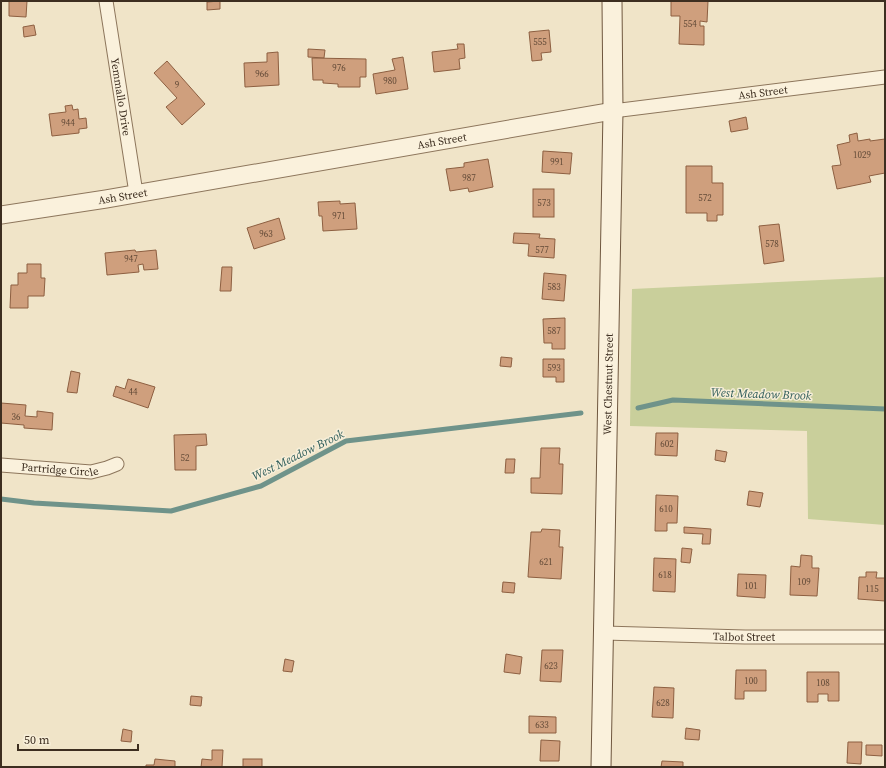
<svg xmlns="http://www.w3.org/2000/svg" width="886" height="768" font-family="'Source Serif 4',serif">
<rect width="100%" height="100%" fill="#f0e4c8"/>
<!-- green -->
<polygon fill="#c9cf9b" points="885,277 885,525 808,519 807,431 630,426 632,289"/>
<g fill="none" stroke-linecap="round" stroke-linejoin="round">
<!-- stream -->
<g stroke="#6f938a" stroke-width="5">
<polyline points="638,408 673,400 885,409"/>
<polyline points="1,499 34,503 171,511 261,486 346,441 581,413"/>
</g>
</g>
<!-- building -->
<g fill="#cf9f7d" stroke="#8d5f41">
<polygon points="9,1 27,1 26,17 9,16"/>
<polygon points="220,1 220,9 207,10 207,2"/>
<polygon points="671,1 708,1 707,22 700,21 700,26 704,26 704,45 679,44 680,16 671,16"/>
<polygon points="34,25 36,35 24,37 23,27"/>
<polygon points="549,30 551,52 541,53 542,60 532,61 529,32"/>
<polygon points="457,44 464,44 465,58 459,59 460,69 434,72 432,52 458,49"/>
<polygon points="308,49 325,50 324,58 308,57"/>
<polygon points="278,52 279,85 245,87 244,63 267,62 267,53"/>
<polygon points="403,57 408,89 376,94 373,74 395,70 392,59"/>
<polygon points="312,58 366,59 366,77 360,77 360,87 338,87 338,84 323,83 323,80 313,80"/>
<polygon points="167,61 205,104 182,125 166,107 177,98 154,73"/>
<polygon points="72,105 73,110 78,109 79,119 86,118 87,128 79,129 79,133 52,136 49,114 66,112 65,106"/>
<polygon points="746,117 748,129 731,132 729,121"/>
<polygon points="857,133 858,141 870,139 870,141 885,139 885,173 869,176 871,182 837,189 832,166 841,165 837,145 850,142 849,135"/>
<polygon points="543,151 572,153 570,174 542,172"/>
<polygon points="488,159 493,187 469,192 468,188 450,191 446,169 464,167 464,163"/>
<polygon points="686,166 712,166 712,183 723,183 723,215 717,215 717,221 707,221 707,213 686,213"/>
<rect x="533" y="189" width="21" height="28"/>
<polygon points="340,201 340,204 355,203 357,229 323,231 322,216 319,216 318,202"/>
<polygon points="279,218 285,239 254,249 247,228"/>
<polygon points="779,224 784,261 764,264 759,226"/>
<polygon points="514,233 540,234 539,238 555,239 554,258 528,256 529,244 513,243"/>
<polygon points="135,250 136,252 156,250 158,269 144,270 143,264 138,265 139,272 107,275 105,253"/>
<polygon points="27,264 41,264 41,278 45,278 44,296 28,296 28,308 10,308 11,285 18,285 18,273 27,273"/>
<polygon points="222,267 232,267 231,291 220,291"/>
<polygon points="544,273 566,275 564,301 542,299"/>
<polygon points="565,318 565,349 552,349 552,343 544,343 543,319"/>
<polygon points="501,357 512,358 511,367 500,366"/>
<polygon points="543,359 564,359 564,382 556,382 556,377 543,377"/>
<polygon points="71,371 80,373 77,393 67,392"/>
<polygon points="128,379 155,387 148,408 113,396 116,386 125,389"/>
<polygon points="1,403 26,405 25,416 37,417 37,411 53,413 52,430 24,428 24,425 1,423"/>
<polygon points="656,433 678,433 677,456 655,455"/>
<polygon points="206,434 207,445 196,446 196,470 175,470 174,435"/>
<polygon points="541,448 560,448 559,464 563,464 562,494 531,493 531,478 540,478"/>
<polygon points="716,450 727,452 725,462 715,460"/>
<polygon points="506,459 515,459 514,473 505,473"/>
<polygon points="749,491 763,493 760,507 747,505"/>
<polygon points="656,495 678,496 677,523 667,523 667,531 655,531"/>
<polygon points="684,527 711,529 710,544 702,544 703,534 684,533"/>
<polygon points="542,529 560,530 559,547 563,547 561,579 528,577 531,532 541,532"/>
<polygon points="682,548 692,549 690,563 681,562"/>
<polygon points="801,555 812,556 812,568 819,568 817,596 790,595 791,566 800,567"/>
<polygon points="654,558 676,559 675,592 653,591"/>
<polygon points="866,572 877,572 876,578 885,578 885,601 858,599 859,577 866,577"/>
<polygon points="738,574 766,575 765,598 737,596"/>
<polygon points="503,582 515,583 514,593 502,592"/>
<polygon points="542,650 563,650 561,682 540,681"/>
<polygon points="506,654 522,657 520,674 504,672"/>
<polygon points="285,659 294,661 292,672 283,671"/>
<polygon points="736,670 766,670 766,691 744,691 744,699 735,699"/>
<polygon points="807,672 839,672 839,701 828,701 828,694 818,694 818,702 807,702"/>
<polygon points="654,687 674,688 673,718 652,717"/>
<polygon points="191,696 202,697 201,706 190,705"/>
<polygon points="529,716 556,717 556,733 529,733"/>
<polygon points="686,728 700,730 699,740 685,739"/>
<polygon points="123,729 132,731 131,742 121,741"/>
<polygon points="541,740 560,741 559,761 540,761"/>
<polygon points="848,742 862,742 861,764 847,763"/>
<polygon points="866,745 882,745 882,756 866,755"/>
<polygon points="212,750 223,750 222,767 201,767 202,759 212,760"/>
<polygon points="155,759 175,761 175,767 146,767 146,765 154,765"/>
<rect x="243" y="759" width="19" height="8"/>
<polygon points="662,761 683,762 683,767 661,767"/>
</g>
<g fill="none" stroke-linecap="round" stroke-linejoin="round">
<!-- minor casing -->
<g stroke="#8d765c" stroke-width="15">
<g id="minor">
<path id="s1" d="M106 1 136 193"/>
<path id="s2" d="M613 111 885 77"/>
<path id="s3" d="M1 465 91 472 107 468 117 464"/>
<path id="s4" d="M604 633 745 637H885"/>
</g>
</g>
<!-- tertiary casing -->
<g stroke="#8d765c" stroke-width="19">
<g id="tertiary">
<path id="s5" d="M1 215 106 199 613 111"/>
</g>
</g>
<!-- secondary casing -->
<g stroke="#6f573f" stroke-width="21">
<g id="secondary">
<path id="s6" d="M601 767 613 111 612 1"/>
</g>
</g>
<!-- minor -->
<use href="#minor" stroke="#faf1dc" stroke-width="13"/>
<!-- tertiary -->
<use href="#tertiary" stroke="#faf1dc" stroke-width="17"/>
<!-- secondary -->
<use href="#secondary" stroke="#faf1dc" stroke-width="19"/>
</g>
<g text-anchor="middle" stroke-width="3" stroke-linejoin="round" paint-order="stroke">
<!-- number labels -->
<g font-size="9" fill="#624a37">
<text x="690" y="27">554</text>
<text x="540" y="45">555</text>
<text x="339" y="71">976</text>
<text x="262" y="77">966</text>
<text x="390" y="84">980</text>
<text x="177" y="88">9</text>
<text x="68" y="126">944</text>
<text x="862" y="158">1029</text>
<text x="557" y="165">991</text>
<text x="469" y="181">987</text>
<text x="705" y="201">572</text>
<text x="544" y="206">573</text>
<text x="339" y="219">971</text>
<text x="266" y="237">963</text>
<text x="772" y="247">578</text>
<text x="542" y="253">577</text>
<text x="131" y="262">947</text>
<text x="554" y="290">583</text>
<text x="554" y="334">587</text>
<text x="554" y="371">593</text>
<text x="133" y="395">44</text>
<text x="16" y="420">36</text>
<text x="667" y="447">602</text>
<text x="185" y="461">52</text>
<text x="666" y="512">610</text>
<text x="546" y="565">621</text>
<text x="665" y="578">618</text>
<text x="804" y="585">109</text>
<text x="751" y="589">101</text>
<text x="872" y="592">115</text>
<text x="551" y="669">623</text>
<text x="751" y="684">100</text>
<text x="823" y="686">108</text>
<text x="663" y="706">628</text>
<text x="542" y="728">633</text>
</g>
<!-- street labels -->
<g font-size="11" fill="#3d2e20" stroke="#f7eed8">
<text dy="4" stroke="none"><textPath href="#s2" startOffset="151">Ash Street</textPath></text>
<text dy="4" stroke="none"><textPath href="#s1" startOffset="97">Yemmallo Drive</textPath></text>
<text dy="4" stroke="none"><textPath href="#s5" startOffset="447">Ash Street</textPath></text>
<text dy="4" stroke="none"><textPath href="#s5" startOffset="123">Ash Street</textPath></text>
<text dy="4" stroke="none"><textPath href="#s6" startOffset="383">West Chestnut Street</textPath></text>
<text dy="4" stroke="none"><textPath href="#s3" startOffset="59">Partridge Circle</textPath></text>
<text dy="4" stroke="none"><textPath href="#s4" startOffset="140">Talbot Street</textPath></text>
</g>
<!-- water labels -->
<g font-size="12" font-style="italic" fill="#2f5d5a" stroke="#f7eed8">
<text transform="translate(761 394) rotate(2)" y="4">West Meadow Brook</text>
<text transform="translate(298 455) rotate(-26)" y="4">West Meadow Brook</text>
</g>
</g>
<!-- border -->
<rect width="886" height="768" fill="none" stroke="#3d2e20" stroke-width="4"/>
<!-- scale -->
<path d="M18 744v6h120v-6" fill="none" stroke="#3d2e20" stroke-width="2"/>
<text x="24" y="744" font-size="12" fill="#3d2e20" stroke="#f7eed8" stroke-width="3" paint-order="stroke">50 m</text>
</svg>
